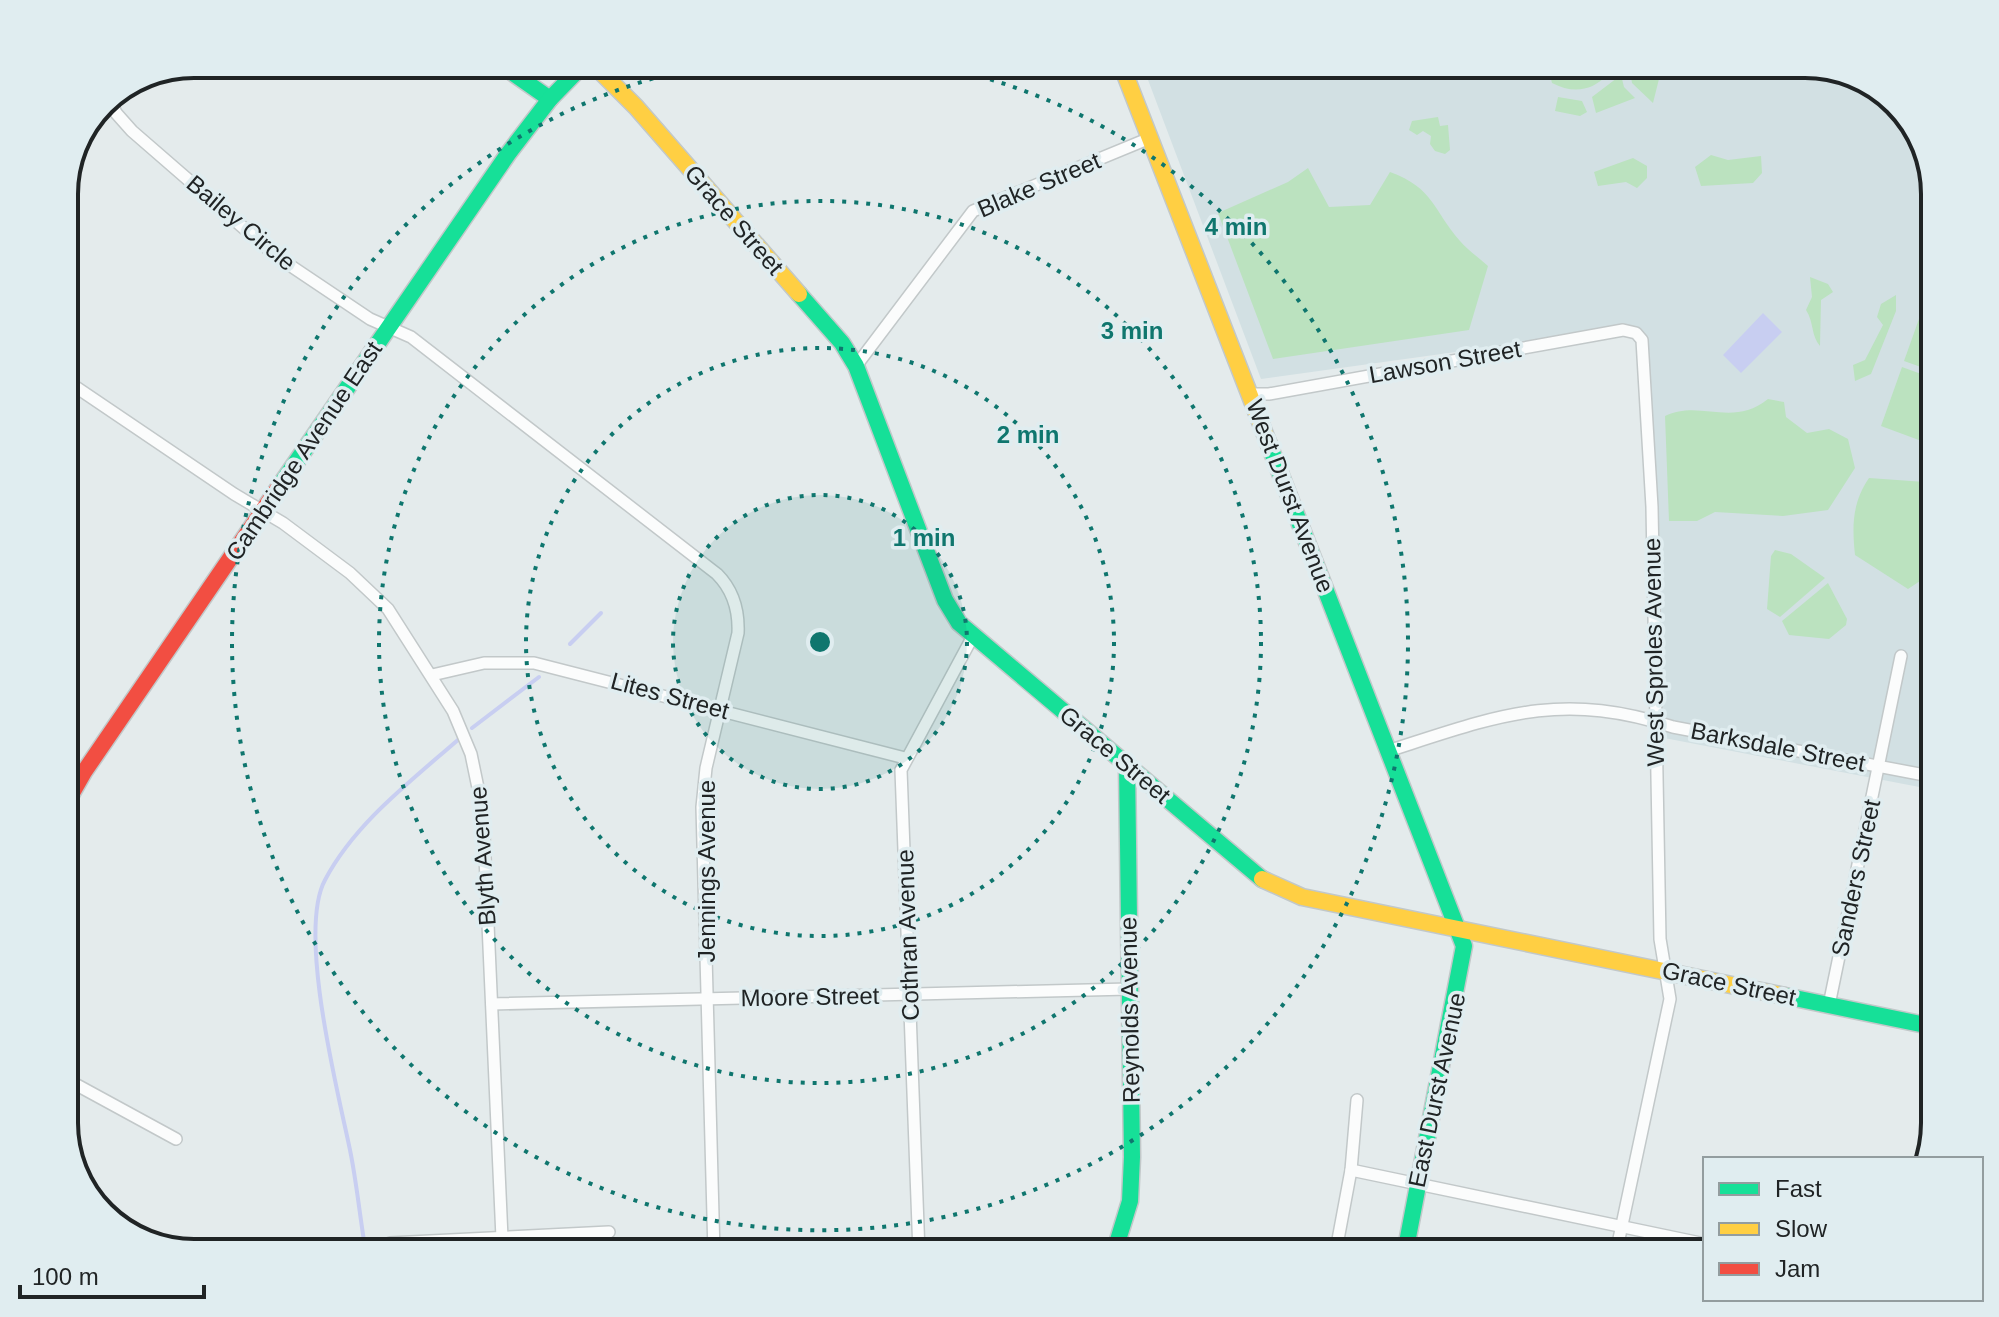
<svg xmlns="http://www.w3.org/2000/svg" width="1999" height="1317" font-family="Helvetica,sans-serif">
<rect width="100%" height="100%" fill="#e4ebec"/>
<!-- built -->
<polygon fill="#d2e0e3" points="1142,64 1805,64 1877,86 1917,129 1935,186 1935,790 1659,737 1647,344 1628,328 1261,379"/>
<!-- green -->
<g fill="#bbe2bf">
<path d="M1547 64H1593L1607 75C1592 91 1573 94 1552 83Z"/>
<polygon points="1629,64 1651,64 1659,79 1653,103 1632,83"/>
<polygon points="1621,75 1624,87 1635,98 1596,113 1592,97"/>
<polygon points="1558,97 1582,101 1587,112 1580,116 1555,111"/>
<polygon points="1438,117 1440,126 1448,125 1450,150 1445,154 1435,151 1430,144 1431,136 1423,131 1417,135 1409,130 1412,121"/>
<polygon points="1711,155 1728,160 1761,156 1762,173 1753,183 1701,186 1695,167"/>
<polygon points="1633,158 1647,166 1647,178 1637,188 1626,182 1598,186 1594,172"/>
<path d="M1308 168 1329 207 1370 205 1390 172C1434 188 1433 210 1460 241 1468 250 1479 258 1488 266L1469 330 1273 359 1218 213 1288 182Z"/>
<path d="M1810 277 1828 284 1833 292 1821 300 1820 346C1811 336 1814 322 1806 310L1812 297Z"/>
<polygon points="1896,295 1896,311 1871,374 1855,381 1853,365 1865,360 1883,325 1877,317 1881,304"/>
<polygon points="1925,302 1935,305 1935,372 1904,361"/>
<polygon points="1902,367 1935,379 1935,446 1881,426"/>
<path d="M1768 399 1784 402 1786 417 1807 433 1829 429 1848 439 1855 468 1828 510 1783 516 1715 512 1697 521H1669L1665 416C1700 399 1732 428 1768 399Z"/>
<path d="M1869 478 1925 482 1935 479V571L1908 589 1855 555C1852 526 1852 503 1869 478Z"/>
<polygon points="1775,550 1791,554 1825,578 1780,617 1767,609 1771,556"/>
<polygon points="1828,583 1847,619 1846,625 1829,639 1789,635 1782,621"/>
</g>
<!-- water -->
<polygon fill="#c8cef1" points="1763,313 1782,332 1741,373 1723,355"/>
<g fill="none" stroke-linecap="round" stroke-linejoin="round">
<!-- stream -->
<g stroke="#c8cef1" stroke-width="4">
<polyline points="570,644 601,613"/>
<polyline points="472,728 539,677"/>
<path d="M366 1253C360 1219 357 1184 350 1150 338 1092 297 932 325 880 355 823 411 781 459 739"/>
</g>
<!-- street casing -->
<g stroke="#c2c8c9" stroke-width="14">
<g id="street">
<path d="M110 99 116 113 132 131 276 256 370 319 411 337 717 574C733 590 739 610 738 633L706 768 702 807 714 1253"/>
<polyline points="856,366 973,211 1150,138"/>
<polyline points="64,379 234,494 283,523 350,573 388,609 453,711 471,754 483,812 502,1238"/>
<polyline points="1250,394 1269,394 1623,330 1636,333 1642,340 1652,507 1660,939 1670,999 1616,1253"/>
<polyline points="432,675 484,663 534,663 905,758"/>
<path d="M1388 751C1497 716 1559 690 1673 727L1935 777"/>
<polyline points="64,763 84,772"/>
<polyline points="492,1004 1129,989"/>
<polyline points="1829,1005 1901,656"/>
<polyline points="64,1078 176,1139"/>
<polyline points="1351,1170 1705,1244"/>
<polyline points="390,1243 609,1232"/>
<polyline points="1337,1245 1351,1170 1357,1100"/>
<polyline points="919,1253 901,770 973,636"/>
</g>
</g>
<!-- fast casing -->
<g stroke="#c2c8c9" stroke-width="19">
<g id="fast">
<polyline points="500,64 550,99"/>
<polyline points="799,294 842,343 856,366 945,600 959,623 1262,879"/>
<polyline points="1268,442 1464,946 1405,1253"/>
<polyline points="279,487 508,154 550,99 584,64"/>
<polyline points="1785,996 1935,1027"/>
<polyline points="1114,1253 1130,1201 1132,1157 1127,764"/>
</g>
</g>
<!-- slow casing -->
<g stroke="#c2c8c9" stroke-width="19">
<g id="slow">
<polyline points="593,64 636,107 799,294"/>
<polyline points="1121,64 1268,442"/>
<polyline points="1262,879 1302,897 1785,996"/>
</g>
</g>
<!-- jam casing -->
<g stroke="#c2c8c9" stroke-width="19">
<polyline id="jam" points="64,807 84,772 279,487"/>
</g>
<!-- street -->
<use href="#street" stroke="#fbfcfc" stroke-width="11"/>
<!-- fast -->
<use href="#fast" stroke="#16e098" stroke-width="16"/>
<!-- slow -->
<use href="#slow" stroke="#ffcf43" stroke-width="16"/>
<!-- jam -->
<use href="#jam" stroke="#f24e42" stroke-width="16"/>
</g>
<!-- distance rings -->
<circle cx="820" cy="642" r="147" fill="#0f766e" fill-opacity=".12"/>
<g fill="none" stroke="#0f766e" stroke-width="4" stroke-dasharray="4 8">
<circle cx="820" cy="642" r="147"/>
<circle cx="820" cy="642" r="294"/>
<circle cx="820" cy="642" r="441"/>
<path d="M932 65A588 588 0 1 1 708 65"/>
</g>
<g text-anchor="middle" stroke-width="7" stroke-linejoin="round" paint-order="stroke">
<!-- street labels -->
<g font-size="24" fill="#202425" stroke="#e0edf0">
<text transform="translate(1039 185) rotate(-23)" y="8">Blake Street</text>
<text transform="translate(734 220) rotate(49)" y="8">Grace Street</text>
<text transform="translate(241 223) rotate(40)" y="8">Bailey Circle</text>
<text transform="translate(1445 362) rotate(-10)" y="8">Lawson Street</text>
<text transform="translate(304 451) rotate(-56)" y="8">Cambridge Avenue East</text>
<text transform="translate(1290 496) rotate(69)" y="8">West Durst Avenue</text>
<text transform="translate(1654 652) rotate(-91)" y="8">West Sproles Avenue</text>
<text transform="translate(670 696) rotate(15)" y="8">Lites Street</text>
<text transform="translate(1778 747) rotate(11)" y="8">Barksdale Street</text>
<text transform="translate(1115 755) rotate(40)" y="8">Grace Street</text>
<text transform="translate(483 856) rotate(-94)" y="8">Blyth Avenue</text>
<text transform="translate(707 871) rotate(-90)" y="8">Jennings Avenue</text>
<text transform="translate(1856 878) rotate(-78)" y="8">Sanders Street</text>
<text transform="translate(908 935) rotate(-92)" y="8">Cothran Avenue</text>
<text transform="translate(1729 984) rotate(12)" y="8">Grace Street</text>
<text transform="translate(810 997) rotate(-1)" y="8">Moore Street</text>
<text transform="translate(1130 1010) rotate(-91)" y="8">Reynolds Avenue</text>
<text transform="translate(1437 1090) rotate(-78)" y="8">East Durst Avenue</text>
</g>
</g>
<!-- crop -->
<path d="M0 0H1999V1317H0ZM194 78H1805A116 116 0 0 1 1921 194V1123A116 116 0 0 1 1805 1239H194A116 116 0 0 1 78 1123V194A116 116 0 0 1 194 78Z" fill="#e0edf0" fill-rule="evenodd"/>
<path fill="none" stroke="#202425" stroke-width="4" d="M194 78H1805A116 116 0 0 1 1921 194V1123A116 116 0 0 1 1805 1239H194A116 116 0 0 1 78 1123V194A116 116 0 0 1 194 78Z"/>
<circle cx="820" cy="642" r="12" fill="#0f766e" stroke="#e0edf0" stroke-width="4"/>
<g font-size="24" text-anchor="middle" font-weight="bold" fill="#0f766e" stroke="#e0edf0" stroke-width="7" stroke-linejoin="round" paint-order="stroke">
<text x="1236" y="235">4 min</text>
<text x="1132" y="339">3 min</text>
<text x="1028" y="443">2 min</text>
<text x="924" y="546">1 min</text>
</g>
<!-- legend -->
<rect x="1703" y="1157" width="280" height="144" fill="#e0edf0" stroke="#939d9f" stroke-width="2"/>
<rect x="1719" y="1183" width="40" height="12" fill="#16e098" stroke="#939d9f" stroke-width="2"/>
<text x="1775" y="1197" font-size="24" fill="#202425">Fast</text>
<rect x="1719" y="1223" width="40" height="12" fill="#ffcf43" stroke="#939d9f" stroke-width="2"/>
<text x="1775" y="1237" font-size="24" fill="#202425">Slow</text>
<rect x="1719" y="1263" width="40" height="12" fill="#f24e42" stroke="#939d9f" stroke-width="2"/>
<text x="1775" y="1277" font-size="24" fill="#202425">Jam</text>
<!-- scale -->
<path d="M20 1285v12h184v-12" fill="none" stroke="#202425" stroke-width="4"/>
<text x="32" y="1285" font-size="24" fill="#202425" stroke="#e0edf0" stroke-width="6" paint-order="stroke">100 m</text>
</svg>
